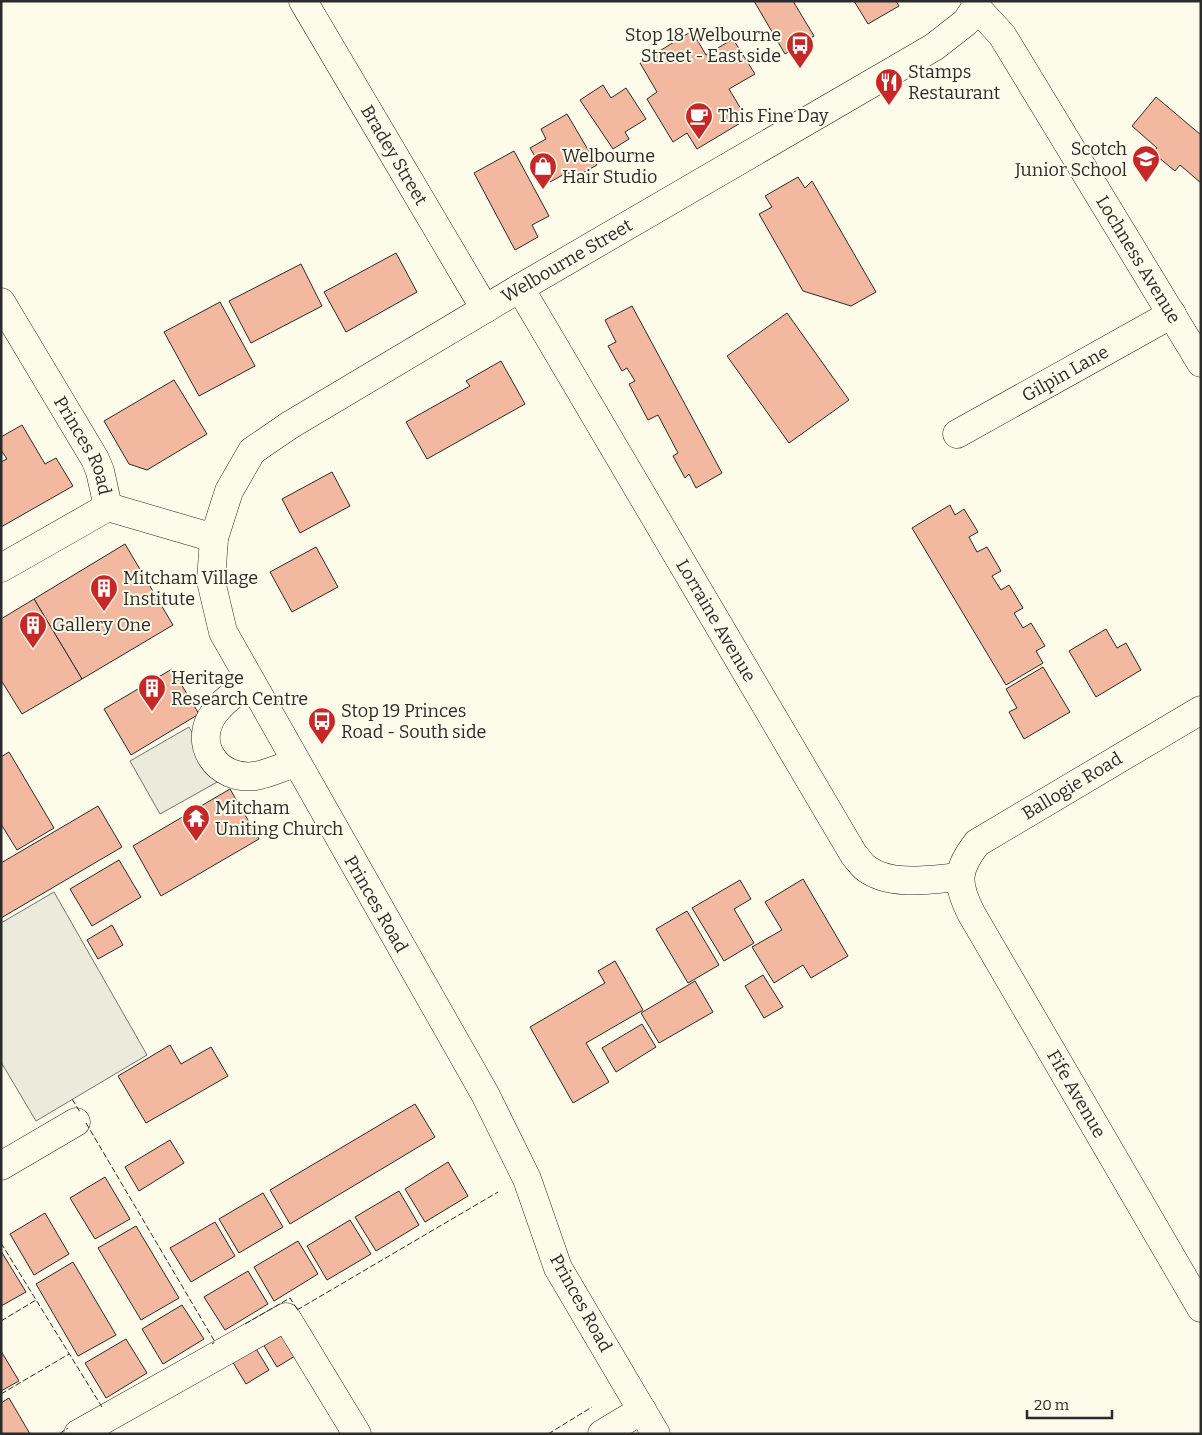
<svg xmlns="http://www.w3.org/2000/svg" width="1202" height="1435" font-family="Bitter,serif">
<rect width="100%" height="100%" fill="#fdfbea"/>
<!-- parking -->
<g fill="#eceadb" stroke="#74746e">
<polygon points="189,727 219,781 160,814 130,761"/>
<polygon points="54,892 147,1055 36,1121 1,1062 1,923"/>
</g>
<!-- building -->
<g fill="#f2b8a0" stroke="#2b2b2b">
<polygon points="754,1 793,1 814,36 785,54"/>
<polygon points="854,1 896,1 899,6 868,24"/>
<polygon points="692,31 706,55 733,39 755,74 729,89 747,119 697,149 687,133 673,142 647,99 657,92 640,63"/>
<polygon points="603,85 611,98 626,88 646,119 625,132 629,139 613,149 580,100"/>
<polygon points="1156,97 1201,135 1201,183 1180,165 1175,171 1152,152 1157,148 1132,126"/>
<polygon points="567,114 597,165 572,179 568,172 550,182 530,148 546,139 541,129"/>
<polygon points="514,151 549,216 532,225 538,237 515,250 474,173"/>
<polygon points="798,177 805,188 812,181 876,292 851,306 803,291 759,214 772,207 765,196"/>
<polygon points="396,253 417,292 346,332 324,292"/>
<polygon points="301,264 322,306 251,343 229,301"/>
<polygon points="220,302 255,366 199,396 164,332"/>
<polygon points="632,306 722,473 696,488 689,474 685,478 673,456 678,453 658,415 648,420 629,384 635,381 627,368 622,371 608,346 616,342 605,320"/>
<polygon points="787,313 849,400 789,443 727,356"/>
<polygon points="501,361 525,404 427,459 406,422 470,386 466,381"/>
<polygon points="174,380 207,434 147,470 129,464 104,421"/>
<polygon points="22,425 45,464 56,458 73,486 1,527 1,462 7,459 1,450 1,437"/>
<polygon points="332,472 350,506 300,533 282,499"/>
<polygon points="950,505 955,515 964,509 978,532 969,537 977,552 987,547 1001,571 992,576 1001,590 1009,585 1023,608 1014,613 1023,628 1031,623 1045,646 1036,651 1043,663 1006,685 912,528"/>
<polygon points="125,544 173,625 82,679 34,599"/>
<polygon points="316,547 338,587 292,612 270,572"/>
<polygon points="34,599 82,679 22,714 1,680 1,619"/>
<polygon points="1106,629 1117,648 1126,643 1141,670 1096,697 1069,651"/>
<polygon points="1043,667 1070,712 1024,739 1009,712 1017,708 1006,689"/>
<polygon points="172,669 199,714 131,755 104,709"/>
<polygon points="9,752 54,828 17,850 1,824 1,757"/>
<polygon points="230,789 259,839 161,896 133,846"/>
<polygon points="98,806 122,847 1,918 1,863"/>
<polygon points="119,860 141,897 92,926 70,889"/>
<polygon points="803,879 848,956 811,978 803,965 774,983 752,947 782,930 765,902"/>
<polygon points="740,880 751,899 734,909 754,943 724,961 692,908"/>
<polygon points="687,911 719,965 688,983 656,929"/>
<polygon points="112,925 123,945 98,959 87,940"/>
<polygon points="615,961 643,1010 586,1043 609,1082 573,1103 530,1027 605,983 598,971"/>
<polygon points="763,975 783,1007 764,1018 745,986"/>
<polygon points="695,981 713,1012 659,1043 641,1013"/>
<polygon points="642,1024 656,1047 616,1072 602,1048"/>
<polygon points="170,1045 181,1064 211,1047 228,1076 146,1123 118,1076"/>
<polygon points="415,1104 435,1137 290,1224 270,1190"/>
<polygon points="170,1140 184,1163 139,1191 125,1167"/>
<polygon points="448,1162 468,1196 425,1222 405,1189"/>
<polygon points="105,1177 130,1219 95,1239 70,1198"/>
<polygon points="399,1191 419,1225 376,1251 355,1217"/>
<polygon points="263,1193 283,1227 239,1253 219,1219"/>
<polygon points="45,1213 69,1254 34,1275 10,1234"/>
<polygon points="350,1220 371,1254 327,1280 307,1246"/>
<polygon points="215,1222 235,1256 191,1282 170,1248"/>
<polygon points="136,1226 179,1298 141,1320 98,1248"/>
<polygon points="298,1241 318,1274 274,1301 254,1267"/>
<polygon points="1,1251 26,1292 1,1306"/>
<polygon points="73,1262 116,1335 78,1356 36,1284"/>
<polygon points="248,1271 268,1304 225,1330 204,1297"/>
<polygon points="182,1305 204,1339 163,1364 142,1329"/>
<polygon points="286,1330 300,1353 277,1367 263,1344"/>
<polygon points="126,1339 147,1373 106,1398 85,1363"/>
<polygon points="255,1347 269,1370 246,1384 232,1361"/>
<polygon points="1,1351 19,1381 1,1391"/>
<polygon points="9,1398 30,1434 1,1434 1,1403"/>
</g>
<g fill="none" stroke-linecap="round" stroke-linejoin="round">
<!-- minor casing -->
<g stroke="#2b2b2b" stroke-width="29">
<g id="minor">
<path id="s1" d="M303 1 485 309"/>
<path id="s2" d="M976 7 1002 35 1201 363"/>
<path id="s3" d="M520 288 854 855C858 859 862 866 867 869 892 887 932 879 960 877"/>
<path id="s4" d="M1 302 95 459 100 471 108 507 214 538"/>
<path id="s5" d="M957 434 1172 314"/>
<polyline points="1,568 108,507"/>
<path d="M250 681C238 691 224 700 215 712 191 743 217 781 255 776 268 774 282 767 295 763"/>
<path id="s6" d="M1201 710 977 843C956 870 956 883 971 913L1201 1308"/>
<polyline points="1,1166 76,1122"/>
<polyline points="78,1434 286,1317 357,1434"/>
<polyline points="602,1434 642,1410"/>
<path id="s7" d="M656 1434 558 1268 527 1179 485 1094 223 632 211 581 214 538 229 491 252 451 290 425 520 288 934 47 966 22 976 7 975 1"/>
</g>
</g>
<!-- minor -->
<use href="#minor" stroke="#fdfbea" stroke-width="28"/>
<!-- fence -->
<g stroke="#2b2b2b" stroke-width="1" stroke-dasharray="6 2.5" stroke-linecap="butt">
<polyline points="72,1099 80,1112"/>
<polyline points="86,1123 215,1342 212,1344"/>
<polyline points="1,1243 102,1407"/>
<polyline points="297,1310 498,1192"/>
<polyline points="1,1321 36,1300"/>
<polyline points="245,1324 290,1298 297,1309"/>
<polyline points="1,1394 69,1354"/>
<polyline points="59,1434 68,1428"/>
<polyline points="548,1434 592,1407"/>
</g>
</g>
<!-- icons -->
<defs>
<g id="bus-pin" transform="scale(1.4375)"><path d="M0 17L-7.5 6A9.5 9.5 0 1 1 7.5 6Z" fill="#c62828" stroke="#fdfbea"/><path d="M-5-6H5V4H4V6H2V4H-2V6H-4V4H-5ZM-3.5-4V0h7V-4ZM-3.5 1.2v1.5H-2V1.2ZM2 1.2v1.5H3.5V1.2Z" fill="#fff"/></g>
<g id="restaurant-pin" transform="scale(1.4375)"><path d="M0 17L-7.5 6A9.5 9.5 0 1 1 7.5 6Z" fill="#c62828" stroke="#fdfbea"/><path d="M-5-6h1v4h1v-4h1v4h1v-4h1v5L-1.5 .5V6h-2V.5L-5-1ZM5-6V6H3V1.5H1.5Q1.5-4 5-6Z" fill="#fff"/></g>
<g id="cafe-pin" transform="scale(1.4375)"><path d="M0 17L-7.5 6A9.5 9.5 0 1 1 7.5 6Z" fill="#c62828" stroke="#fdfbea"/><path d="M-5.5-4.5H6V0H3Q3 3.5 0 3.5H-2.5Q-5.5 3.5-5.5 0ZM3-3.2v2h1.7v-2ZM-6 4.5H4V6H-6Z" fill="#fff"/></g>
<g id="school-pin" transform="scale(1.4375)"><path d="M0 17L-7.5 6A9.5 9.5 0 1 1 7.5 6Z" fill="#c62828" stroke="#fdfbea"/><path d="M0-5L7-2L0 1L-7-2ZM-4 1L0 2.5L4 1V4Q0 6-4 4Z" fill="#fff"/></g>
<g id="shop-pin" transform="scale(1.4375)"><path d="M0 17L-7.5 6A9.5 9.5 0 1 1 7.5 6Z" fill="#c62828" stroke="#fdfbea"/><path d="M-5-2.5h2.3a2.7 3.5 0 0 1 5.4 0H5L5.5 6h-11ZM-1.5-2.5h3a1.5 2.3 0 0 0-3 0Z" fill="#fff"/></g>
<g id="building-pin" transform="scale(1.4375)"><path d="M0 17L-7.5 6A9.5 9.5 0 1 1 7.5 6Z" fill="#c62828" stroke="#fdfbea"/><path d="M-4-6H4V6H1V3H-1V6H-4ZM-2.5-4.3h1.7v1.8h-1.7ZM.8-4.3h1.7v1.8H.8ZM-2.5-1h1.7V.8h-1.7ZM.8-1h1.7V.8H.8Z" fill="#fff"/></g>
<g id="temple-pin" transform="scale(1.4375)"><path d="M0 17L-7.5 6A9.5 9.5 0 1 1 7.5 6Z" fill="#c62828" stroke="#fdfbea"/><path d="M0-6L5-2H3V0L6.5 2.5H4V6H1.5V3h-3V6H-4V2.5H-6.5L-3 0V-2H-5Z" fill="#fff"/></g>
</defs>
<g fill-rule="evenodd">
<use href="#bus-pin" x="800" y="45"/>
<use href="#restaurant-pin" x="889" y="82"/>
<use href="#cafe-pin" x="699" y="116"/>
<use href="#school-pin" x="1146" y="159"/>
<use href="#shop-pin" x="543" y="166"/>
<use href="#building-pin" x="104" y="588"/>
<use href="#building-pin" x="33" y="625"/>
<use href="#building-pin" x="152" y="688"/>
<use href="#bus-pin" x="322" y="721"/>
<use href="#temple-pin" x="196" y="818"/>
</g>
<g text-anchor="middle" stroke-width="4" stroke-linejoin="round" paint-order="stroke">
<!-- poi labels -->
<g font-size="18" fill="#2b2b2b" stroke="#fdfbea" text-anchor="start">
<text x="781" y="41" text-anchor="end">Stop 18 Welbourne<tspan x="781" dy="21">Street - East side</tspan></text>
<text x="908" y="78">Stamps<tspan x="908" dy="21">Restaurant</tspan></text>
<text x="718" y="122">This Fine Day</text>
<text x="1127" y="155" text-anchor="end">Scotch<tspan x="1127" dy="21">Junior School</tspan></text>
<text x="562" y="162">Welbourne<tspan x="562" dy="21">Hair Studio</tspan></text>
<text x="123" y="584">Mitcham Village<tspan x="123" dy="21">Institute</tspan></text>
<text x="52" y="631">Gallery One</text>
<text x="171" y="684">Heritage<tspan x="171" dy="21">Research Centre</tspan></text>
<text x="341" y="717">Stop 19 Princes<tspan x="341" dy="21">Road - South side</tspan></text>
<text x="215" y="814">Mitcham<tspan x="215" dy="21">Uniting Church</tspan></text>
</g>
<!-- street labels -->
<g font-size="18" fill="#2b2b2b" stroke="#fdfbea">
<text dy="6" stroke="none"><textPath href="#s1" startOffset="179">Bradey Street</textPath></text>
<text dy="6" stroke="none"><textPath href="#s7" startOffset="1472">Welbourne Street</textPath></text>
<text dy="6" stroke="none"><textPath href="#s2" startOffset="301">Lochness Avenue</textPath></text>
<text dy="6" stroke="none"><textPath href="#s5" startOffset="124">Gilpin Lane</textPath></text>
<text dy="6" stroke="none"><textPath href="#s4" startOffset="166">Princes Road</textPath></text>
<text dy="6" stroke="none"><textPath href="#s3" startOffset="386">Lorraine Avenue</textPath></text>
<text transform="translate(1072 786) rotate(-31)" y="6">Ballogie Road</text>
<text transform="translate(376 904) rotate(60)" y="6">Princes Road</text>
<text dy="6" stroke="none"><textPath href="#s6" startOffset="546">Fife Avenue</textPath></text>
<text transform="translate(581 1303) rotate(61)" y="6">Princes Road</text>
</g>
</g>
<!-- border -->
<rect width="1202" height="1435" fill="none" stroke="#2b2b2b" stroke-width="5"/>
<!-- scale -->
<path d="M1027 1410v8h85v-8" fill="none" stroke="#2b2b2b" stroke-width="2.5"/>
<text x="1034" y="1410" font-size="15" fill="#2b2b2b" stroke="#fdfbea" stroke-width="4" paint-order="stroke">20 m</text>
</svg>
